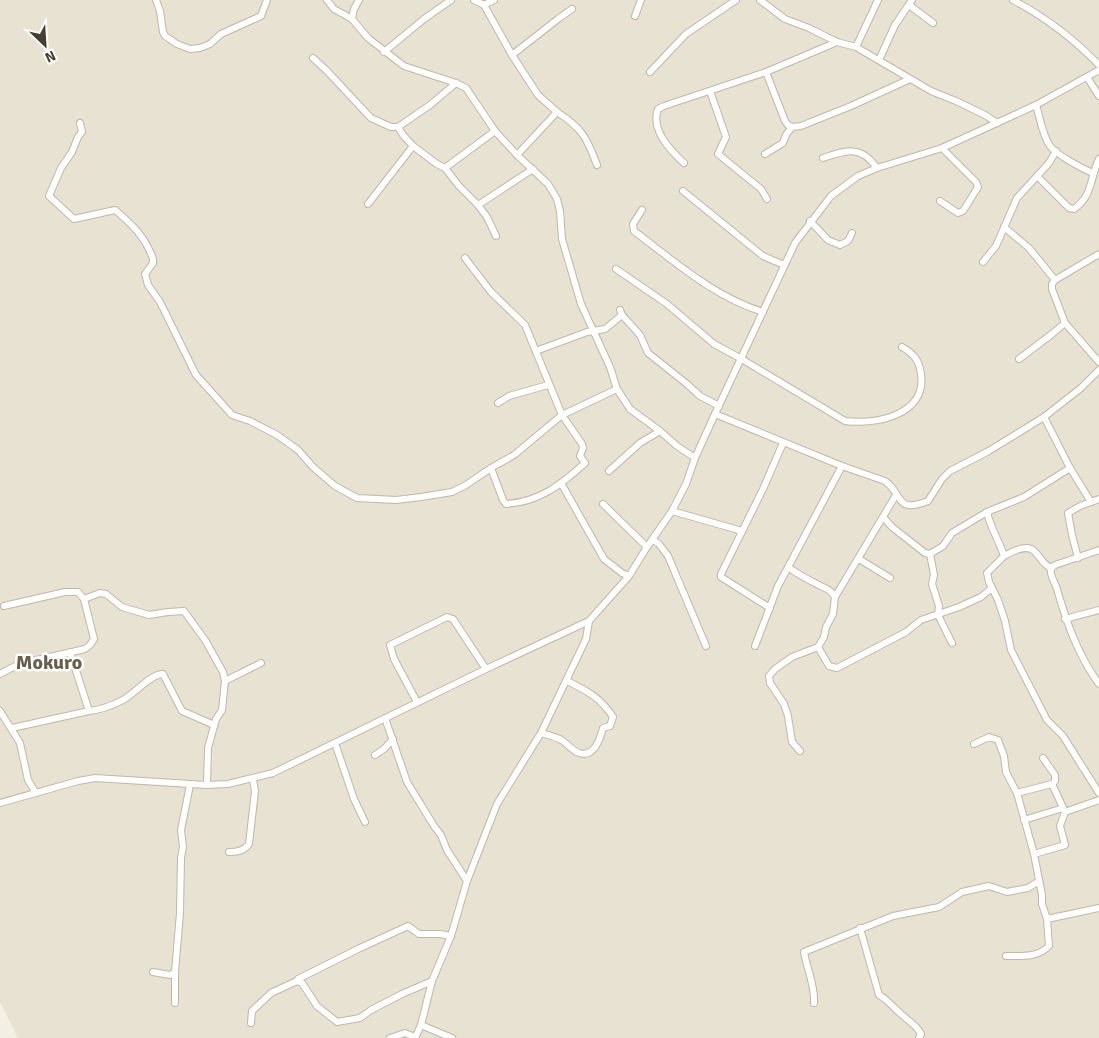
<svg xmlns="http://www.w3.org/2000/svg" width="1099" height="1038" font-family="Signika,sans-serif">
<rect width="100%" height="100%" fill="#f3efe3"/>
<!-- residential -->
<polygon fill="#e7e2d1" points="0,0 1099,0 1099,1038 18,1038 0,1002"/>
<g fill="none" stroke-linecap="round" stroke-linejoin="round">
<!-- minor casing -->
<g stroke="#bfb8a6" stroke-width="8">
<g id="minor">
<polyline points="156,0 160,11 163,32 165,36 177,44 190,49 200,48 210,44 221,34 261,16 267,0"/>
<polyline points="327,0 334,9 352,19 368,38 404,66 456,83 466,88 495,131 517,155 548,184 557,199 560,211 562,239 581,304 610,367 617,389 630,409 660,431 677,446 695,458"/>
<polyline points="474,0 484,5 512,55 538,95 557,112"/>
<polyline points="760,0 785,19 809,28 837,42 856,47 931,91 956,101 985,115 997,123"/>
<path d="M1013 0C1045 17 1074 39 1099 65"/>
<polyline points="484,5 494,0"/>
<polyline points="909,5 933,23"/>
<polyline points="635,16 641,0"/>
<polyline points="352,19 354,9 359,0"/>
<polyline points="856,47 878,0"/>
<polyline points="384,52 424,19 451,0"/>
<polyline points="512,55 558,19 572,9"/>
<polyline points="313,58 327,71 371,118 391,127 398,127 430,105 456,83"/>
<polyline points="879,60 895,25 912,0"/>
<polyline points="650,72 686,34 736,0"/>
<polyline points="766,72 785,121 788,125 792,127"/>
<polyline points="1087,77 1099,96"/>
<polyline points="710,91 726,137 718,154 761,189 767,199"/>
<path d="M1036 105C1040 117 1042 135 1050 146 1055 154 1083 169 1093 173"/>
<path d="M80 123 82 132 78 137 72 152 61 168 49 196 74 219 115 210C132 224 146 238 153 259V263L145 274 148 285 160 302 196 375 232 415 250 421 277 435 298 450 313 467 335 486 357 498 396 500 421 497 452 492 466 485 491 468 514 455 562 415 617 389"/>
<polyline points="398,127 403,135 413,146 437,164 445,168 459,186 478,205 487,217 496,236"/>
<polyline points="765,154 783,143 786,135 792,127 801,126 851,106 910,79"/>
<path d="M517 155 557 112C582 128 587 138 597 165"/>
<path d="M823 158C846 150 861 145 877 168"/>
<path d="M684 163C671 151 650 130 658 109L664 106 766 72 837 42"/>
<polyline points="445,168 495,131"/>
<path d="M1037 176 1069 208 1074 209C1093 196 1090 177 1099 159"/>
<polyline points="683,191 763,256 784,265"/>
<polyline points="940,201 958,213 963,211 978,187 976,182 942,148"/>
<polyline points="368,204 413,146"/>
<polyline points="478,205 533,169"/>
<path d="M642 210 633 224 634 231C674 261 714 297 763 312"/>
<polyline points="810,221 828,240 840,245 848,241 852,233"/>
<polyline points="1004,227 1029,248 1055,280"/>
<polyline points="1099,254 1055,280 1052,284 1052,289 1065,323 1099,362"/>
<path d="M465 258 491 292 525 325 562 415 582 444 583 448 580 456 585 463C561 485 539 502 506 504L503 500 491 468"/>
<polyline points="983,262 996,246 1017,198 1049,163 1056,151"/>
<path d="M616 269 667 304 714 344 740 358 845 421C876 425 927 415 921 374 919 360 914 354 902 347"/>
<polyline points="620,310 622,315 640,335 648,353 687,384 700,396 719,406"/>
<polyline points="536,351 587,332 605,329 622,315"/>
<polyline points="1019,359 1052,334 1065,323"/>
<polyline points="498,403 509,396 548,385"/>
<path d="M715 414 842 466 885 481C904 495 895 514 928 501L942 479 950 471 987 452 1044 417 1081 388 1099 370"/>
<polyline points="1044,417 1070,468 1091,502"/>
<polyline points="609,471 640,443 660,431"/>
<polyline points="561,483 604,559 622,573 629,576"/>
<polyline points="603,504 647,547"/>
<polyline points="672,511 742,531"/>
<path d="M987 512C991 530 999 540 1004 556L987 573 989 582 998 600 1005 621 1011 650 1047 720 1063 736 1099 793"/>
<polyline points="883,517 892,527 925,553 930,554 943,546 952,533 987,512 1024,497 1070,468"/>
<polyline points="653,540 659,544 668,556 706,646"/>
<path d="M1099 550 1055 565 1051 568C1049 575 1055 582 1057 589 1067 624 1078 655 1099 684"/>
<polyline points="930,554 934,575 932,584 939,606 938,615 952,643"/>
<path d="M1004 556C1011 552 1027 544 1034 551 1041 557 1042 564 1051 568"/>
<polyline points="1078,558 1072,535 1068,513 1080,506 1099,499"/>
<polyline points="859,559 890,578"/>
<path d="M789 568C797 573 806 579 815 583 823 588 830 588 835 597"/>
<polyline points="84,599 100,593 106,594 122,607 149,615 168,612 184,611 205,640 223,672 225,681 222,710 216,719 208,748 207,785"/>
<polyline points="770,608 721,577 721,574 763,489 783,443"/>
<polyline points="1065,619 1099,610"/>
<polyline points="755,646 778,586 842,466"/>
<polyline points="818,647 829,666 837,668 906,632 921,620 959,607 981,597 992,588"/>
<polyline points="0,674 19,664 85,649 90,645 94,639 84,599 78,592 65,592 4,606"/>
<polyline points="225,681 261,663"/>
<polyline points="417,702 394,659 390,645 447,617 453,619 486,669"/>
<polyline points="0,711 20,743 28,780 36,793"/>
<path d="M89 711C100 710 113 705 123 700 134 694 152 673 163 674L182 711 212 724 214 726"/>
<polyline points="385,718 407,782 434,826 441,835 447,850 467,881"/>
<polyline points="12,728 89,711 70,652"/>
<path d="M541 733C548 735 557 737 563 741 568 745 573 751 579 753 594 758 600 739 603 728L610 726 613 717C600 697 587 691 567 681"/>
<polyline points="335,743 354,799 365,822"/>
<path d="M974 744 989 737 998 740 1004 756 1006 772 1017 793 1034 854 1042 895V904L1047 919 1049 946C1037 958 1022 956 1006 956"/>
<polyline points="800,751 792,742 788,716 784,704 770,683 769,676 775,669 792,657 818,647 824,637 826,627 833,614 835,597 896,495"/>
<polyline points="375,755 384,749 393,739"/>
<polyline points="1043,758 1055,775 1055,781 1052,784 1065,812 1099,800"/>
<polyline points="1017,793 1052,784"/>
<polyline points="0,803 78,781 95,778 207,785 228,784 273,773 486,669 589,621 629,576 647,547 672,511 686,484 695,458 715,414 795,243 831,196 858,176 877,168 942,148 1036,105 1099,70"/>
<polyline points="1024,820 1063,808"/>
<path d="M229 852C237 852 244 851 249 844L255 791 253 780"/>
<polyline points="1034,854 1065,845 1060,826 1065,812"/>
<polyline points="1047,919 1099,908"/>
<path d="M860 928 879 995C888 1000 893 1007 901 1014 909 1022 915 1023 921 1034L919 1038"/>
<polyline points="153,972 170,975 175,972"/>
<polyline points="297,981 298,979 360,948 408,926 419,934 440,934 451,936"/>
<polyline points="175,1003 175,972 180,913 181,858 183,847 181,830 190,785"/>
<path d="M814 1003C815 984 807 970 804 952L893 916 939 907 962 892 989 886 1007 892 1028 888 1039 881"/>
<polyline points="251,1023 252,1011 271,993 297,981 302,983 317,1006 337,1022 360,1018 371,1010 402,994 432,981"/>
<polyline points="421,1025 452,1038"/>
<polyline points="390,1038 405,1033 415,1037"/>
<polyline points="415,1038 421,1025 432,981 451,936 467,881 497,804 541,733 586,639 589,621"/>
</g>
</g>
<!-- minor -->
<use href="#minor" stroke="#fff" stroke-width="6"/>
</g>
<g text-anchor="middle" stroke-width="5" stroke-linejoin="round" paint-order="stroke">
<!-- quarter labels -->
<g font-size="20" font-weight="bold" fill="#695e4a" stroke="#fff">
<text x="49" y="669">Mokuro</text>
</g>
</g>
<!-- north arrow -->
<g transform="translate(45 45) rotate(155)" stroke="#ffffff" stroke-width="4" paint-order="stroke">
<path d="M0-4L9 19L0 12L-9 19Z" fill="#453f33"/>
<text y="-8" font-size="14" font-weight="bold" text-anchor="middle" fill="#453f33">N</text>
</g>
</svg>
